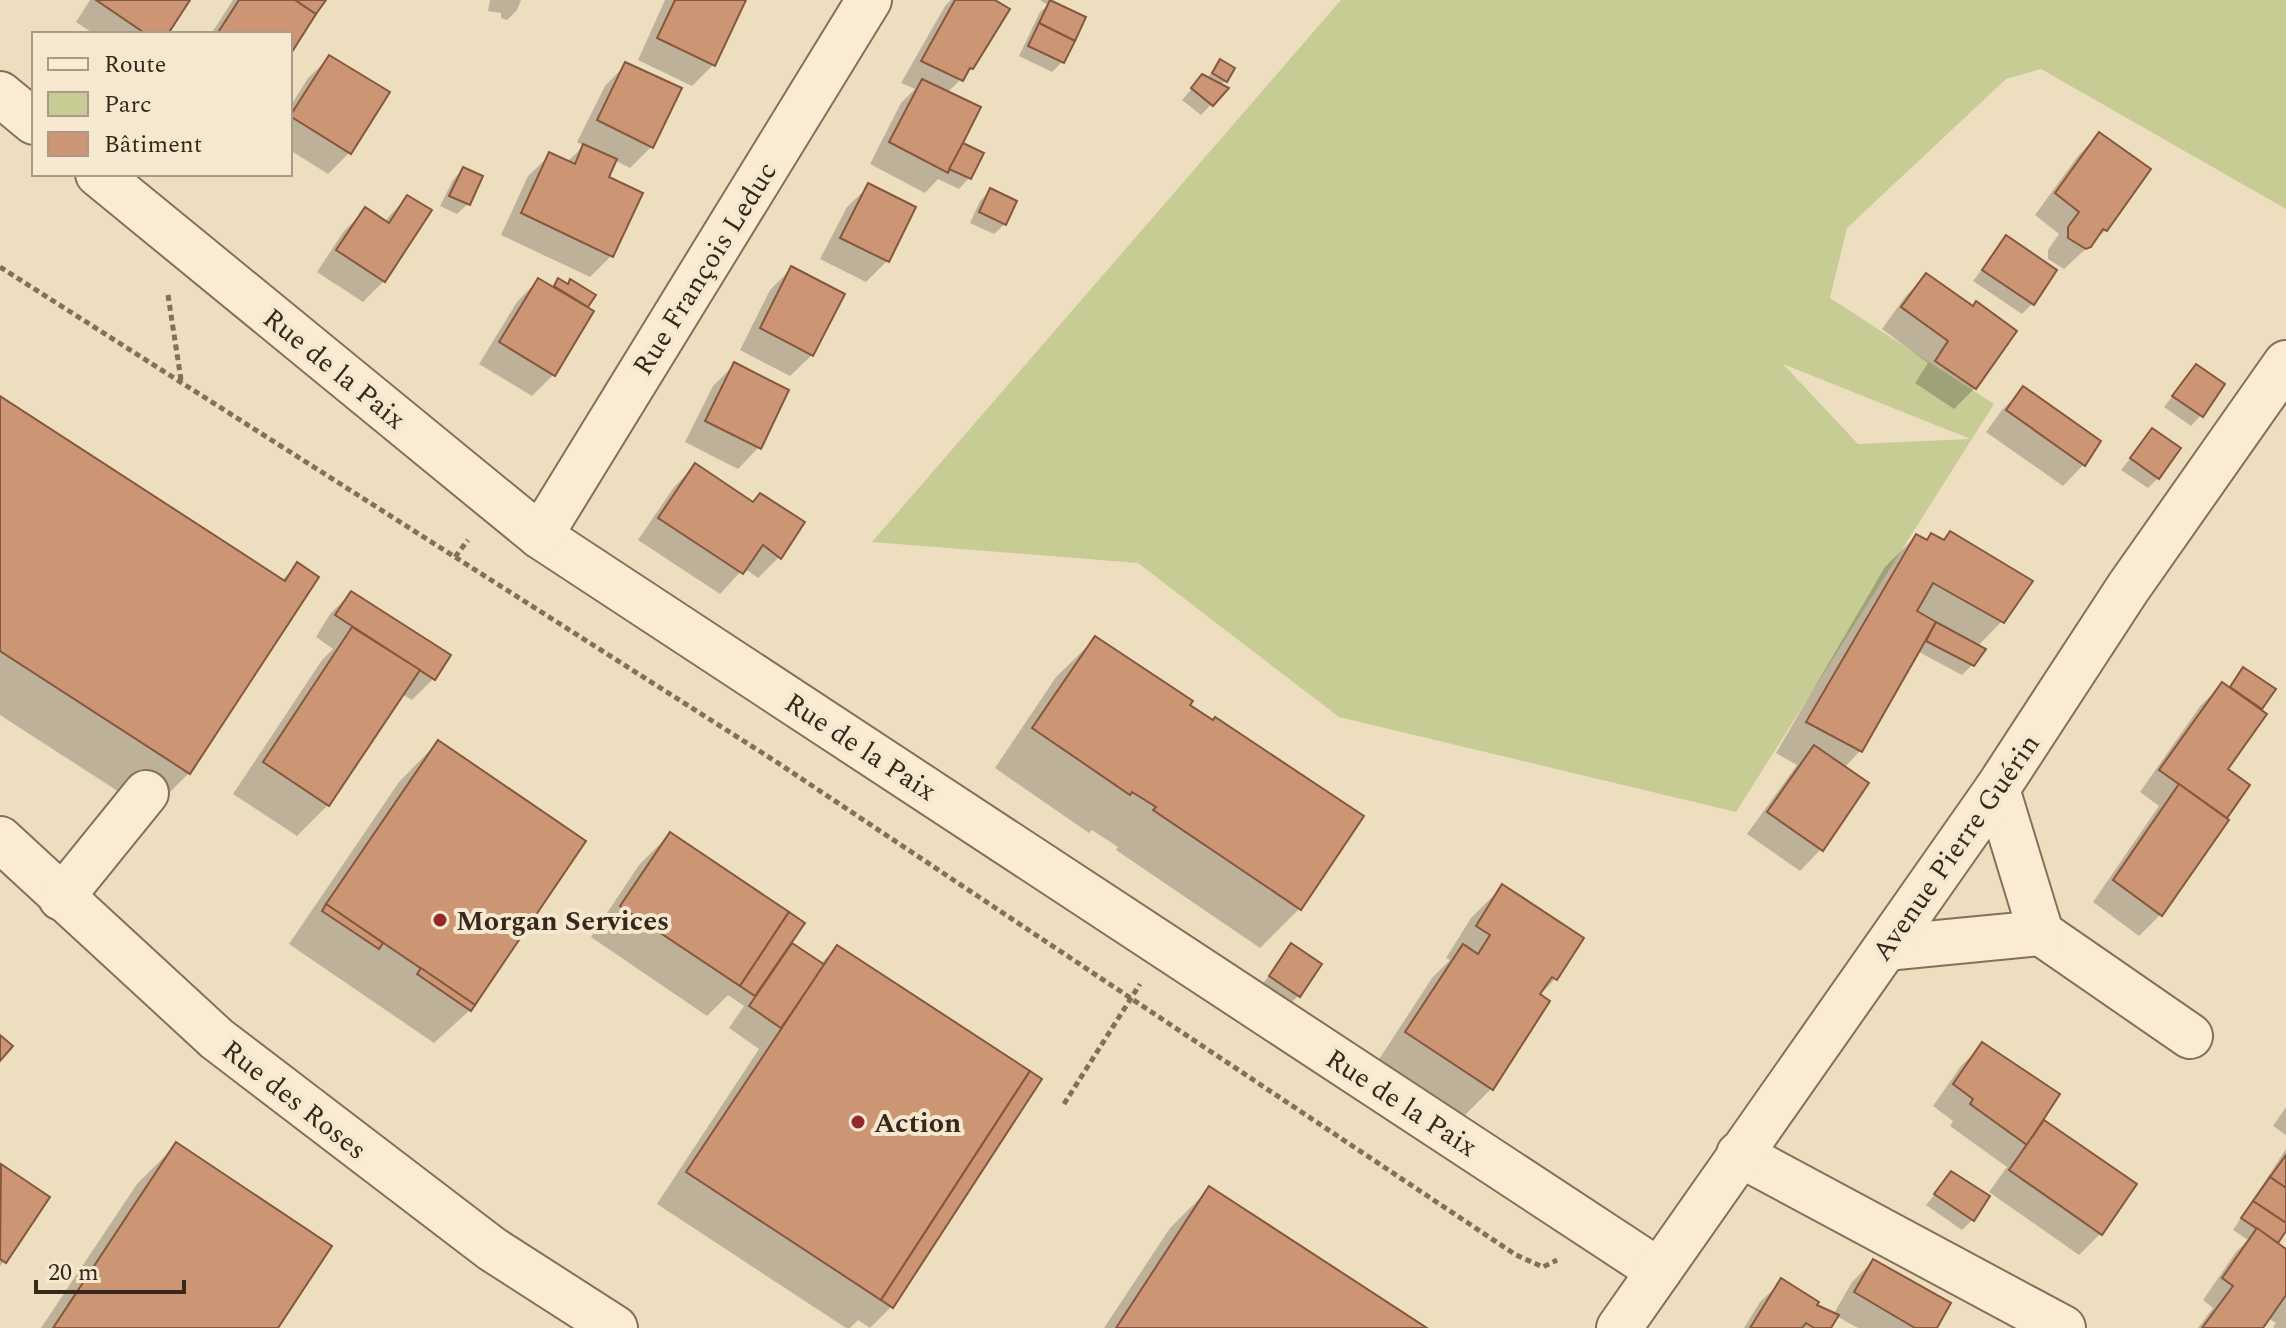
<svg xmlns="http://www.w3.org/2000/svg" width="2286" height="1328" font-family="Spectral,serif">
<rect width="100%" height="100%" fill="#eedec0"/>
<!-- green -->
<path fill="#c7cb94" fill-rule="evenodd" d="M1341 0H2286V209L2041 69 2006 79 1847 228 1830 298 1994 404 1736 812 1339 717 1138 563 872 542ZM1783 364 1968 438 1969 439 1858 444Z"/>
<!-- shadow -->
<g fill="#0003">
<polygon points="90,0 188,0 165,34 94,34 76,22"/>
<polygon points="233,0 323,0 290,51 290,34 211,34"/>
<polygon points="490,0 521,0 517,10 507,20 501,18 501,13 488,11"/>
<polygon points="665,0 744,0 713,65 692,86 638,60"/>
<polygon points="951,0 992,0 972,68 947,93 956,152 969,178 959,189 938,179 925,193 870,164 901,103 915,89 901,83 945,6"/>
<polygon points="1040,0 1053,0 1051,2 1062,62 1052,72 1019,56 1040,12 1048,5"/>
<polygon points="330,57 349,153 328,174 290,150 290,107 308,78"/>
<polygon points="1221,62 1233,68 1221,86 1226,89 1201,115 1182,100 1202,77 1206,79"/>
<polygon points="626,64 651,147 630,168 614,160 606,178 611,256 590,277 501,235 528,176 550,155 567,162 584,146 577,142 605,86"/>
<polygon points="2099,134 2106,230 2064,269 2048,259 2048,250 2059,234 2035,215 2078,156"/>
<polygon points="463,169 468,204 457,214 440,206 453,180"/>
<polygon points="869,186 887,261 866,282 820,259 847,207"/>
<polygon points="990,191 1005,224 994,234 970,223 980,201"/>
<polygon points="407,197 384,281 363,302 317,272 344,231 365,210 384,222"/>
<polygon points="2006,238 2032,304 2022,314 1973,281"/>
<polygon points="791,269 812,355 790,376 740,350 770,290"/>
<polygon points="1926,275 1975,388 1954,409 1915,383 1928,363 1882,329 1905,297"/>
<polygon points="538,280 551,288 558,280 593,296 585,308 592,312 553,375 532,396 479,364 517,302"/>
<polygon points="734,365 759,447 738,469 685,442 713,386"/>
<polygon points="2196,367 2201,415 2191,426 2164,407"/>
<polygon points="2023,389 2084,464 2063,486 1986,432 2002,410"/>
<polygon points="0,399 281,581 298,564 189,773 150,812 0,715"/>
<polygon points="2152,431 2158,478 2148,488 2121,470"/>
<polygon points="695,466 779,557 758,578 744,568 720,594 638,540 674,487"/>
<polygon points="1950,534 2002,621 1977,647 1972,665 1962,675 1917,651 1860,751 1844,768 1821,849 1800,871 1747,834 1797,765 1776,753 1885,567 1916,536 1925,542 1942,542"/>
<polygon points="351,593 433,679 412,700 402,694 328,805 297,836 233,794 322,660 333,649 316,637 330,614"/>
<polygon points="1096,638 1187,705 1299,909 1260,948 1116,850 1118,847 1092,830 1089,833 995,768 1056,677"/>
<polygon points="2243,669 2260,707 2226,770 2247,786 2161,914 2139,936 2093,902 2159,806 2140,792 2201,705 2223,684 2228,688"/>
<polygon points="438,742 470,1010 434,1043 289,944 399,782"/>
<polygon points="670,834 785,952 792,945 820,964 837,948 891,1307 870,1328 858,1320 850,1328 846,1328 657,1204 759,1049 729,1028 744,1006 728,995 707,1016 591,937 639,865"/>
<polygon points="1502,887 1581,938 1555,979 1539,996 1492,1088 1461,1119 1376,1064 1432,978 1450,960 1446,958 1471,918"/>
<polygon points="1292,946 1298,996 1288,1006 1260,987"/>
<polygon points="1982,1045 2041,1120 2134,1184 2100,1234 2079,1255 1989,1192 2007,1167 1950,1126 1953,1121 1933,1106 1961,1066"/>
<polygon points="2286,1107 2286,1135 2273,1126"/>
<polygon points="176,1145 275,1328 41,1328 137,1184"/>
<polygon points="2286,1149 2286,1228 2275,1243 2286,1252 2286,1328 2275,1328 2273,1327 2276,1323 2268,1318 2261,1328 2198,1328 2213,1308 2203,1300 2236,1252 2248,1240 2233,1230"/>
<polygon points="1,1167 4,1261 0,1266 0,1168"/>
<polygon points="1952,1173 1972,1220 1962,1230 1926,1205"/>
<polygon points="1209,1189 1423,1328 1104,1328 1170,1228"/>
<polygon points="1873,1261 1934,1328 1858,1328 1836,1316 1828,1328 1744,1328 1760,1302 1782,1281 1814,1305 1833,1315 1852,1282"/>
</g>
<!-- building -->
<g fill="#cc9675" stroke="#85573e" stroke-width="2">
<polygon points="96,0 190,0 168,34 146,34"/>
<polygon points="239,0 295,0 316,14 290,55 290,34 217,34"/>
<polygon points="295,0 326,0 316,14"/>
<polygon points="675,0 746,0 715,66 657,38"/>
<polygon points="955,0 995,0 1010,9 973,69 970,68 963,81 921,61"/>
<polygon points="1050,0 1086,17 1075,41 1039,23"/>
<polygon points="1039,23 1075,41 1064,63 1028,46"/>
<polygon points="329,55 390,92 351,154 290,116"/>
<polygon points="1220,59 1235,68 1227,82 1212,73"/>
<polygon points="625,62 682,88 653,148 597,120"/>
<polygon points="1202,74 1229,88 1213,106 1191,88"/>
<polygon points="922,79 981,107 948,173 889,142"/>
<polygon points="2099,132 2151,169 2107,231 2103,229 2091,247 2086,249 2068,238 2068,227 2079,212 2055,193"/>
<polygon points="963,143 984,153 971,179 949,169"/>
<polygon points="583,144 617,159 609,177 643,193 613,257 521,213 549,152 575,164"/>
<polygon points="463,167 483,176 470,205 449,196"/>
<polygon points="868,183 916,207 889,262 840,238"/>
<polygon points="990,188 1017,201 1006,225 979,212"/>
<polygon points="407,195 432,210 385,282 336,250 365,207 389,223"/>
<polygon points="2006,235 2057,270 2034,305 1982,270"/>
<polygon points="791,266 845,294 813,356 760,328"/>
<polygon points="1926,273 1973,306 1976,301 2017,331 1976,389 1935,361 1948,341 1901,307"/>
<polygon points="538,278 594,311 555,376 499,342"/>
<polygon points="558,278 568,284 570,279 596,295 588,307 554,286"/>
<polygon points="734,362 789,390 761,449 705,421"/>
<polygon points="2196,364 2225,384 2203,417 2172,396"/>
<polygon points="2023,386 2101,441 2085,466 2006,410"/>
<polygon points="0,396 285,581 297,562 319,577 190,774 0,651"/>
<polygon points="2152,428 2181,448 2159,479 2130,458"/>
<polygon points="695,463 753,502 760,493 805,522 781,559 763,545 743,574 658,518"/>
<polygon points="1950,531 2033,581 2004,623 1933,583 1917,611 1936,622 1862,752 1806,722 1916,534 1927,540 1931,533 1944,540"/>
<polygon points="351,591 451,655 435,680 335,615"/>
<polygon points="1936,622 1986,649 1974,666 1926,641"/>
<polygon points="352,627 420,670 329,806 263,762"/>
<polygon points="1095,636 1193,701 1190,705 1213,720 1215,717 1364,816 1301,910 1153,810 1156,807 1132,792 1130,795 1032,728"/>
<polygon points="2243,667 2276,689 2262,709 2230,687"/>
<polygon points="2222,682 2267,714 2228,769 2250,785 2227,818 2159,770"/>
<polygon points="438,740 586,841 475,1005 326,904"/>
<polygon points="1814,745 1869,783 1823,851 1767,812"/>
<polygon points="2179,784 2229,820 2162,916 2113,880"/>
<polygon points="670,832 789,912 740,986 620,906"/>
<polygon points="1502,884 1584,938 1557,980 1552,977 1540,994 1550,1001 1493,1090 1405,1032 1463,944 1478,954 1490,935 1476,926"/>
<polygon points="326,904 383,943 379,949 322,911"/>
<polygon points="789,912 805,923 755,996 740,986"/>
<polygon points="792,943 825,965 781,1028 749,1006"/>
<polygon points="1291,943 1322,964 1300,997 1269,976"/>
<polygon points="837,945 1030,1071 881,1300 686,1172"/>
<polygon points="421,968 475,1005 471,1011 417,974"/>
<polygon points="0,1035 13,1046 0,1061"/>
<polygon points="1982,1042 2060,1094 2027,1145 1970,1104 1973,1099 1953,1084"/>
<polygon points="1030,1071 1042,1079 893,1308 881,1300"/>
<polygon points="2044,1120 2137,1184 2102,1235 2009,1170"/>
<polygon points="176,1142 332,1246 278,1328 53,1328"/>
<polygon points="2286,1155 2286,1188 2270,1177"/>
<polygon points="1,1164 50,1197 6,1263 0,1259"/>
<polygon points="1951,1171 1990,1196 1974,1221 1934,1194"/>
<polygon points="2270,1177 2286,1188 2286,1223 2253,1201"/>
<polygon points="1209,1186 1427,1328 1116,1328"/>
<polygon points="2253,1201 2286,1223 2286,1231 2278,1243 2241,1218"/>
<polygon points="2257,1228 2286,1249 2286,1295 2263,1328 2202,1328 2233,1286 2222,1278"/>
<polygon points="1873,1259 1951,1303 1937,1328 1915,1328 1854,1292"/>
<polygon points="1781,1278 1819,1302 1817,1305 1839,1315 1831,1328 1814,1328 1806,1323 1802,1328 1750,1328"/>
</g>
<g fill="none" stroke-linecap="round" stroke-linejoin="round">
<!-- minor casing -->
<g stroke="#866f58" stroke-width="48">
<g id="minor">
<polyline points="0,94 34,122"/>
<polyline points="98,174 540,536 1659,1271"/>
<polyline points="540,536 869,0"/>
<polyline points="0,839 217,1039 492,1249 615,1328"/>
<polyline points="61,898 146,793"/>
<polyline points="2041,933 2190,1036"/>
<polyline points="1886,948 2041,933 1997,789"/>
<polyline points="1739,1154 2063,1328"/>
<polyline points="1619,1328 1997,789 2128,588 2286,363"/>
</g>
</g>
<!-- path -->
<g stroke="#866f58" stroke-width="5" stroke-dasharray="6 4" stroke-linecap="butt">
<polyline points="0,267 775,761 1516,1255 1543,1267 1557,1260"/>
<polyline points="168,295 181,380"/>
<polyline points="455,557 468,540"/>
<polyline points="1064,1104 1140,984"/>
</g>
<!-- minor -->
<use href="#minor" stroke="#f9ecd3" stroke-width="44"/>
</g>
<!-- markers -->
<g fill="#95282d" stroke="#f5e8cf" stroke-width="3">
<circle cx="440" cy="920" r="8"/>
<circle cx="858" cy="1122" r="8"/>
</g>
<g text-anchor="middle" stroke-width="8" stroke-linejoin="round" paint-order="stroke">
<!-- street labels -->
<g font-size="28" fill="#36281c" stroke="#f5e8cf">
<text transform="translate(704 268) rotate(-58)" y="10">Rue François Leduc</text>
<text transform="translate(335 368) rotate(39)" y="10">Rue de la Paix</text>
<text transform="translate(861 746) rotate(33)" y="10">Rue de la Paix</text>
<text transform="translate(1955 847) rotate(-55)" y="10">Avenue Pierre Guérin</text>
<text transform="translate(295 1099) rotate(38)" y="10">Rue des Roses</text>
<text transform="translate(1402 1102) rotate(33)" y="10">Rue de la Paix</text>
</g>
<!-- poi labels -->
<g font-size="28" font-weight="bold" fill="#36281c" stroke="#f5e8cf" text-anchor="start">
<text x="456" y="930">Morgan Services</text>
<text x="874" y="1132">Action</text>
</g>
</g>
<!-- legend -->
<rect x="32" y="32" width="260" height="144" fill="#f5e8cf" stroke="#a99b87" stroke-width="2"/>
<rect x="48" y="58" width="40" height="12" fill="#f9ecd3" stroke="#a99b87" stroke-width="2"/>
<text x="104" y="72" font-size="24" fill="#36281c">Route</text>
<rect x="48" y="92" width="40" height="24" fill="#c7cb94" stroke="#a99b87" stroke-width="2"/>
<text x="104" y="112" font-size="24" fill="#36281c">Parc</text>
<rect x="48" y="132" width="40" height="24" fill="#cc9675" stroke="#a99b87" stroke-width="2"/>
<text x="104" y="152" font-size="24" fill="#36281c">Bâtiment</text>
<!-- scale -->
<path d="M36 1280v12h148v-12" fill="none" stroke="#36281c" stroke-width="4"/>
<text x="48" y="1280" font-size="24" fill="#36281c" stroke="#f5e8cf" stroke-width="6" paint-order="stroke">20 m</text>
</svg>
